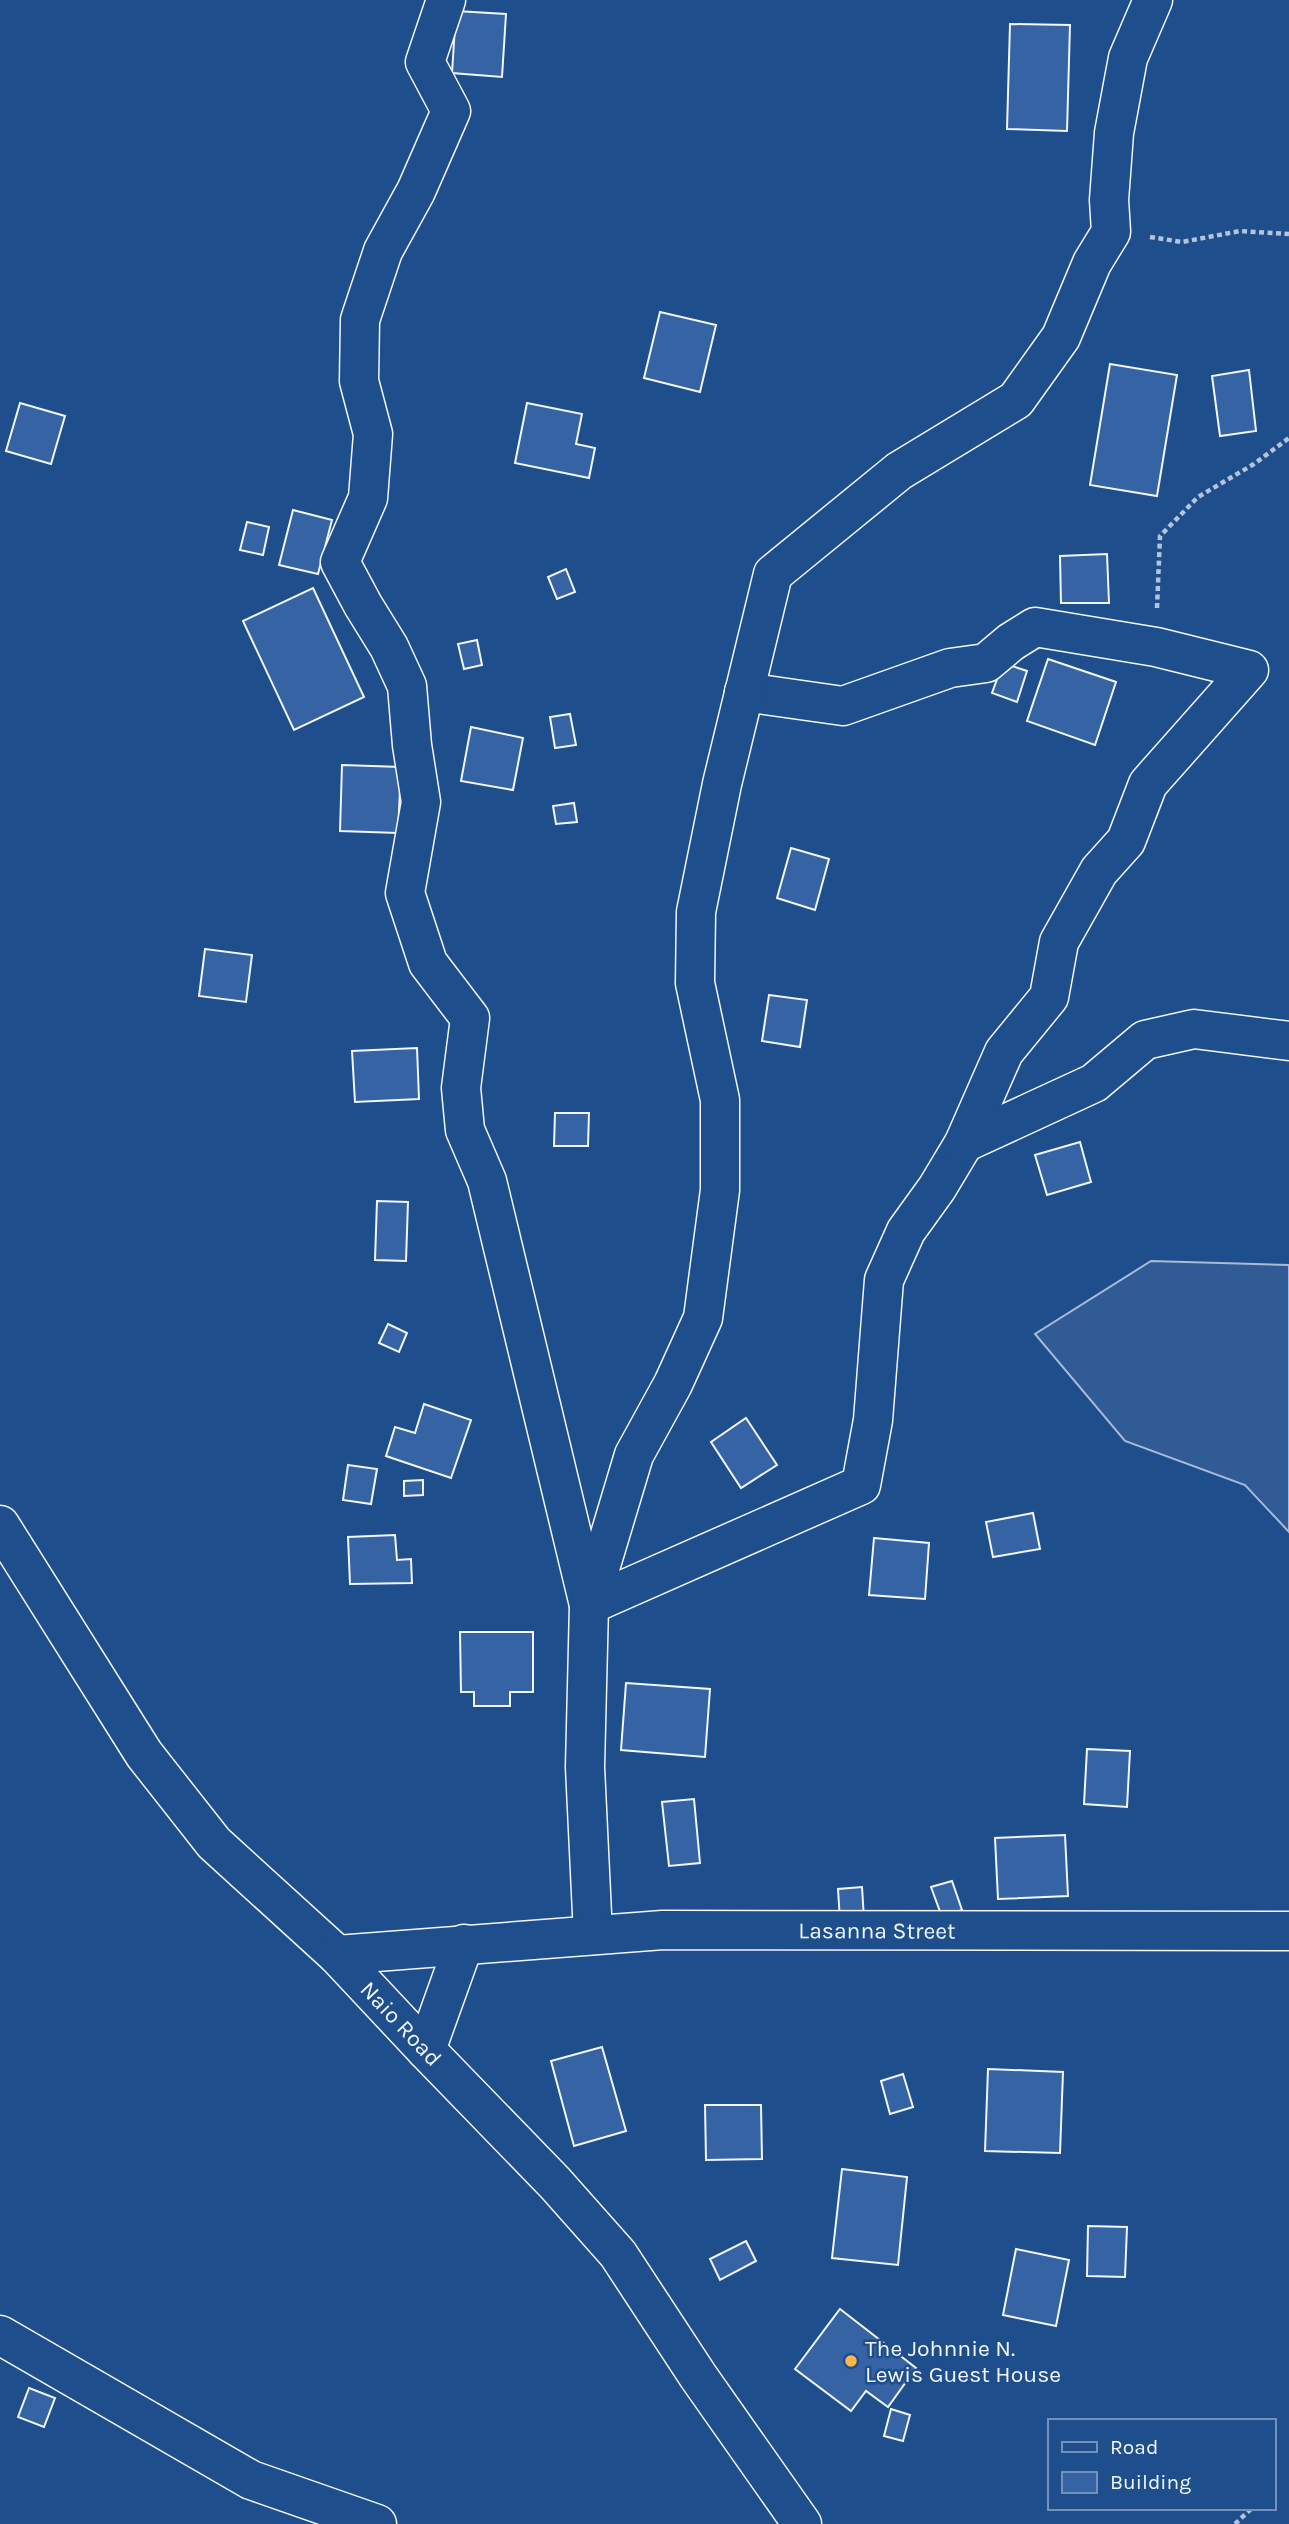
<svg xmlns="http://www.w3.org/2000/svg" width="1289" height="2524" font-family="Karla,sans-serif">
<rect width="100%" height="100%" fill="#1f4e8c"/>
<!-- built -->
<polygon fill="#305b95" stroke="#a8bbd7" stroke-width="2" points="1151,1261 1289,1265 1289,1532 1245,1485 1125,1441 1035,1334"/>
<!-- building -->
<g fill="#3563a3" stroke="#f2f6ff" stroke-width="2">
<polygon points="456,11 506,14 502,77 452,73"/>
<polygon points="1010,24 1070,25 1067,131 1007,129"/>
<polygon points="660,312 716,325 700,392 644,378"/>
<polygon points="1110,364 1177,375 1157,496 1090,485"/>
<polygon points="1249,370 1256,431 1220,436 1212,376"/>
<polygon points="20,403 65,416 51,464 6,451"/>
<polygon points="527,403 582,414 576,444 595,448 589,478 515,463"/>
<polygon points="293,510 332,520 318,574 279,565"/>
<polygon points="247,522 269,527 263,555 240,550"/>
<polygon points="1107,554 1109,603 1061,603 1060,556"/>
<polygon points="566,569 575,592 557,599 548,577"/>
<polygon points="313,588 364,697 294,730 243,621"/>
<polygon points="477,640 482,665 464,669 458,644"/>
<polygon points="1048,659 1116,682 1095,745 1027,721"/>
<polygon points="1003,663 1027,671 1017,702 992,693"/>
<polygon points="570,714 576,745 555,748 550,717"/>
<polygon points="471,727 523,738 513,790 461,781"/>
<polygon points="342,765 401,767 398,833 340,831"/>
<polygon points="574,803 577,822 556,824 553,806"/>
<polygon points="791,848 829,859 815,910 777,898"/>
<polygon points="205,949 252,955 246,1002 199,996"/>
<polygon points="769,995 807,1000 800,1047 762,1041"/>
<polygon points="417,1048 419,1099 355,1102 352,1051"/>
<polygon points="555,1113 589,1113 588,1146 554,1146"/>
<polygon points="1080,1142 1091,1182 1047,1195 1035,1155"/>
<polygon points="377,1201 408,1202 406,1261 375,1260"/>
<polygon points="388,1324 407,1333 399,1352 379,1343"/>
<polygon points="424,1404 471,1420 451,1478 386,1456 395,1427 415,1433"/>
<polygon points="746,1418 777,1465 741,1488 711,1442"/>
<polygon points="348,1465 377,1469 371,1504 343,1500"/>
<polygon points="423,1480 423,1495 404,1496 404,1481"/>
<polygon points="1033,1513 1040,1549 993,1557 986,1522"/>
<polygon points="395,1535 397,1560 411,1559 412,1583 350,1584 348,1537"/>
<polygon points="874,1538 929,1543 925,1599 869,1595"/>
<polygon points="460,1632 533,1632 533,1692 510,1692 510,1706 474,1706 474,1692 461,1692"/>
<polygon points="626,1683 710,1689 705,1757 621,1750"/>
<polygon points="1087,1749 1130,1751 1127,1807 1084,1804"/>
<polygon points="694,1799 700,1863 669,1866 662,1802"/>
<polygon points="1065,1835 1068,1896 998,1899 995,1838"/>
<polygon points="952,1881 962,1910 942,1917 931,1887"/>
<polygon points="862,1887 864,1919 840,1921 838,1889"/>
<polygon points="602,2047 626,2131 574,2146 551,2061"/>
<polygon points="988,2069 1063,2072 1060,2153 985,2151"/>
<polygon points="903,2074 913,2107 890,2114 881,2081"/>
<polygon points="705,2105 761,2105 762,2159 706,2160"/>
<polygon points="842,2169 907,2177 898,2265 832,2258"/>
<polygon points="1088,2226 1127,2227 1125,2277 1087,2276"/>
<polygon points="746,2241 756,2261 720,2280 710,2259"/>
<polygon points="1016,2249 1069,2260 1056,2326 1003,2315"/>
<polygon points="840,2309 916,2368 888,2407 866,2391 851,2411 795,2369"/>
<polygon points="29,2388 55,2398 44,2427 18,2417"/>
<polygon points="891,2409 910,2415 903,2441 884,2436"/>
</g>
<g fill="none" stroke-linecap="round" stroke-linejoin="round">
<!-- minor casing -->
<g stroke="#f2f6ff" stroke-width="41">
<g id="minor">
<polyline points="446,0 425,62 451,111 416,191 383,251 360,320 359,381 373,434 368,498 340,562 363,605 389,647 407,686 412,745 421,802 405,893 428,963 470,1018 461,1088 465,1130 487,1181 589,1605 861,1485 873,1420 884,1280 906,1231 937,1188 964,1143 1004,1052 1049,997 1059,942 1099,871 1126,841 1148,784 1249,670 1156,647 1035,627 1011,642 986,663 950,668 843,706 744,692"/>
<polyline points="964,1143 1094,1083 1145,1040 1194,1029 1289,1041"/>
<polyline points="593,1935 585,1767 589,1605 634,1455 673,1384 703,1318 720,1190 720,1100 695,983 696,912 722,784 773,574 899,471 1016,400 1061,337 1092,263 1111,232 1109,200 1114,133 1128,58 1153,0"/>
<polyline points="0,2335 251,2480 377,2524"/>
</g>
</g>
<!-- tertiary casing -->
<g stroke="#f2f6ff" stroke-width="41">
<g id="tertiary">
<path id="s1" d="M0 1525 144 1754 214 1843 337 1955 426 2050 555 2183 618 2254 698 2376 802 2524"/>
<path id="s2" d="M337 1955 663 1930 1289 1931"/>
<polyline points="426,2050 464,1944"/>
</g>
</g>
<!-- path -->
<g stroke="#b3c4dc" stroke-width="4.5" stroke-dasharray="5 3.5" stroke-linecap="butt">
<polyline points="1150,237 1182,242 1240,231 1289,234"/>
<polyline points="1157,608 1160,536 1198,497 1254,464 1289,438"/>
<polyline points="1273,2489 1274,2488"/>
<polyline points="1235,2524 1252,2508"/>
</g>
<!-- minor -->
<use href="#minor" stroke="#1f4e8c" stroke-width="38"/>
<!-- tertiary -->
<use href="#tertiary" stroke="#1f4e8c" stroke-width="38"/>
</g>
<!-- markers -->
<circle fill="#ffb74d" stroke="#1f4e8c" stroke-width="2.5" cx="851" cy="2361" r="7"/>
<g text-anchor="middle" stroke-width="5" stroke-linejoin="round" paint-order="stroke">
<!-- street labels -->
<g font-size="23" fill="#f2f6ff" stroke="#1f4e8c">
<text dy="8" stroke="none"><textPath href="#s2" startOffset="541">Lasanna Street</textPath></text>
<text dy="8" stroke="none"><textPath href="#s1" startOffset="644">Naio Road</textPath></text>
</g>
<!-- poi labels -->
<g font-size="23" fill="#f2f6ff" stroke="#1f4e8c" text-anchor="start">
<text x="865" y="2356">The Johnnie N.<tspan x="865" dy="26">Lewis Guest House</tspan></text>
</g>
</g>
<!-- legend -->
<rect x="1048" y="2419" width="228" height="91" fill="#1f4e8c" stroke="#7391ba" stroke-width="2"/>
<rect x="1062" y="2442" width="35" height="10" fill="#1f4e8c" stroke="#7391ba" stroke-width="2"/>
<text x="1110" y="2454" font-size="21" fill="#f2f6ff">Road</text>
<rect x="1062" y="2472" width="35" height="21" fill="#3563a3" stroke="#7391ba" stroke-width="2"/>
<text x="1110" y="2489" font-size="21" fill="#f2f6ff">Building</text>
</svg>
